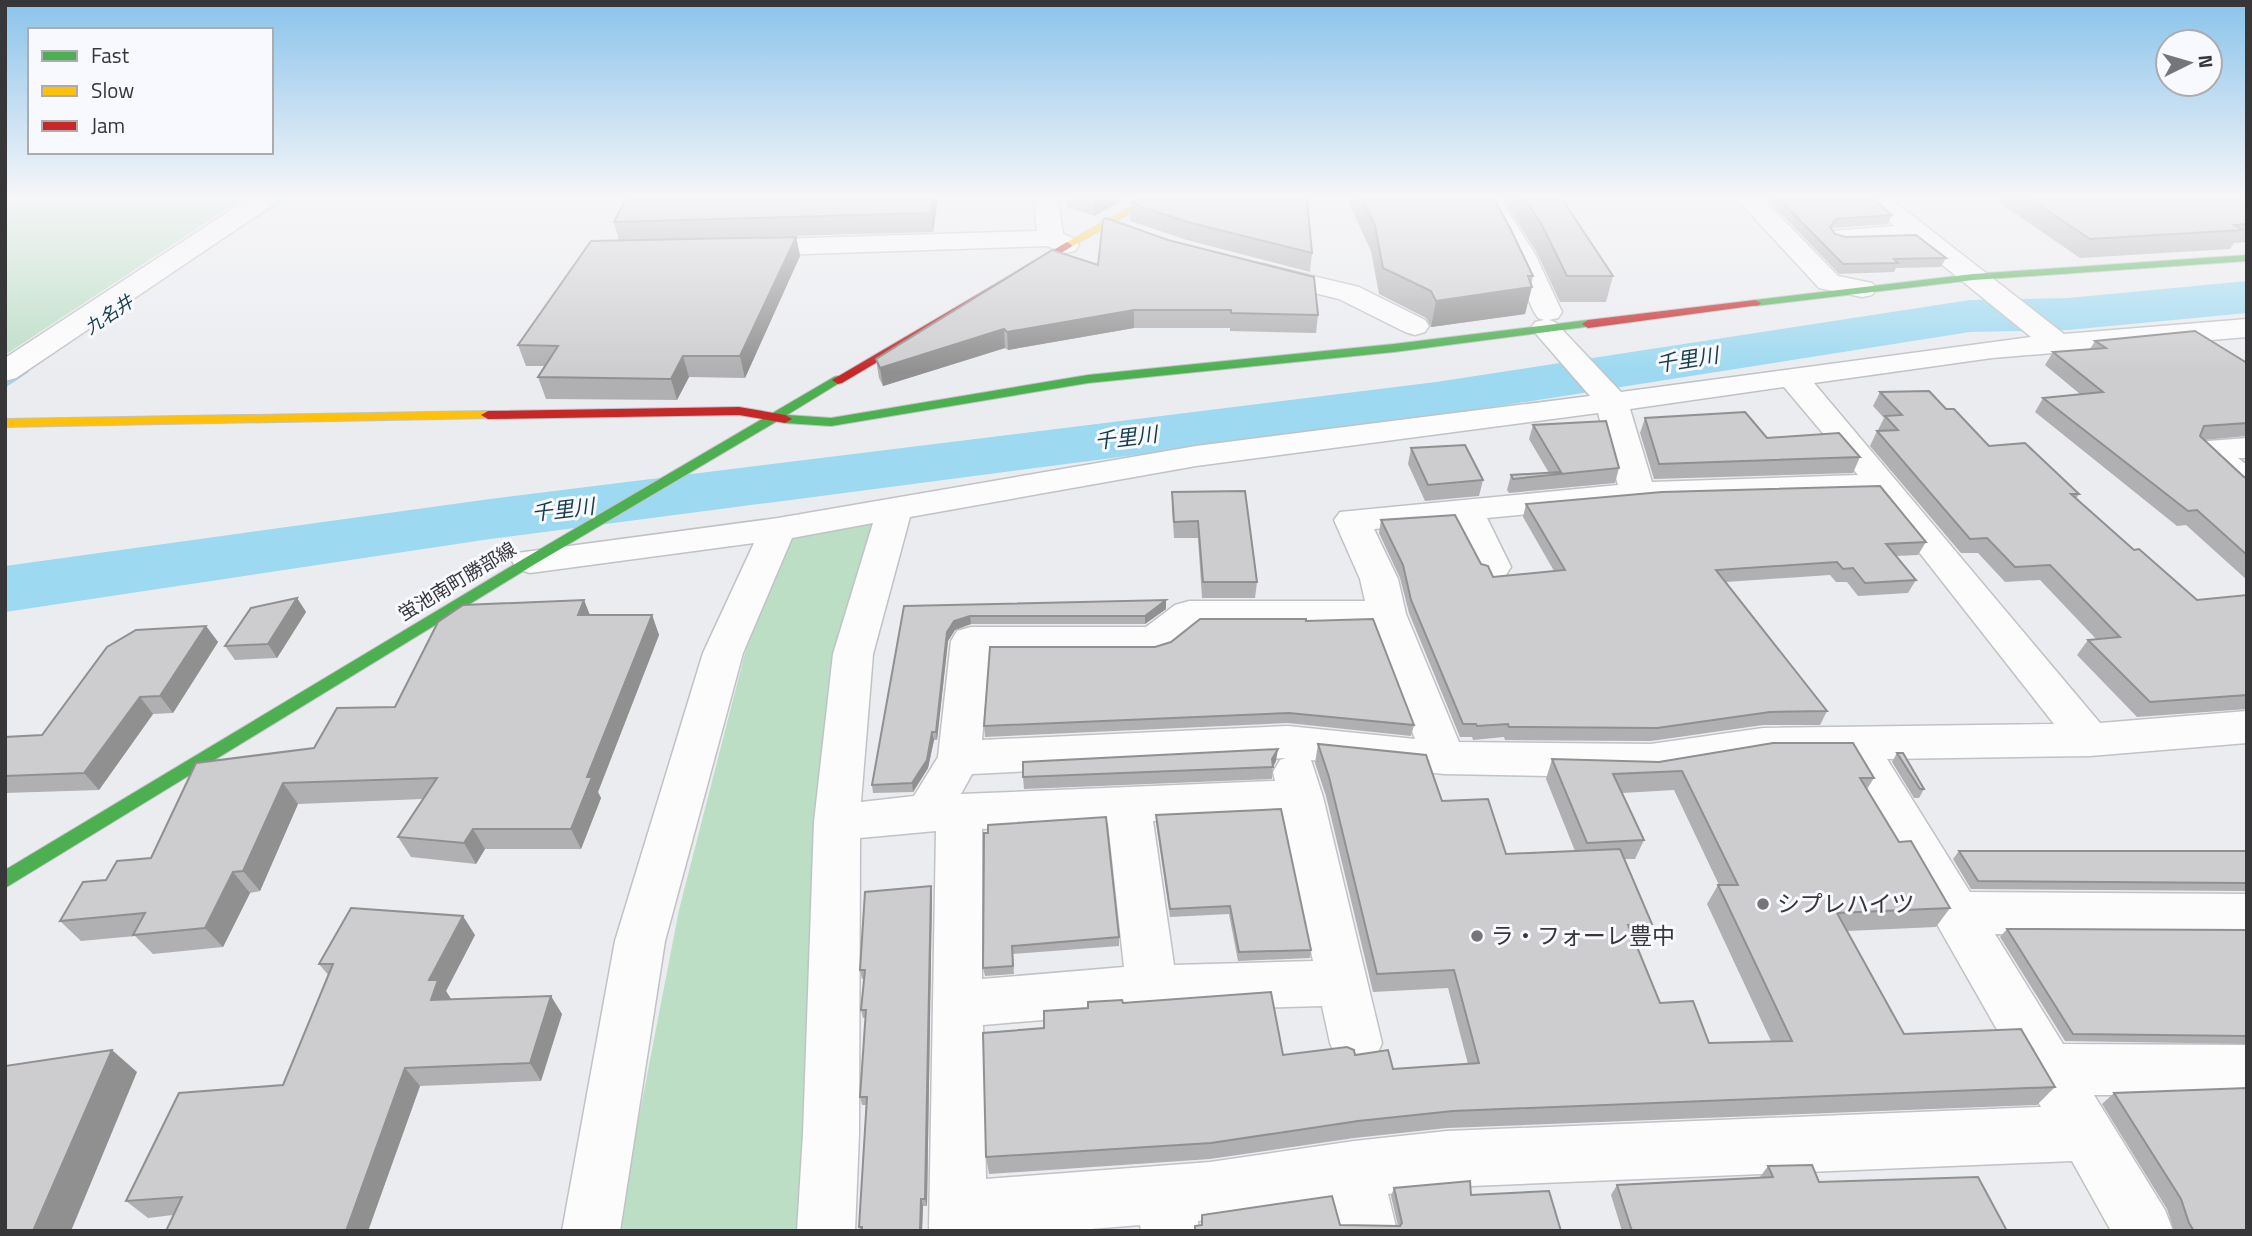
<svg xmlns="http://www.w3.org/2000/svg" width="2252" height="1236" font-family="'Titillium Web','Noto Sans JP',sans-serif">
<rect width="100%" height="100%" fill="#ebecf0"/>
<!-- green -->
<g fill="#bcdec5">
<polygon points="5,199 242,199 5,355"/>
<polygon points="884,516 806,1231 617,1231 679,910 745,653 787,533"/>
</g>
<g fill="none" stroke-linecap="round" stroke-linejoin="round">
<!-- stream -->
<g fill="#9dd9f0" fill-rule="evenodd">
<polygon points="277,199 287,199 253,221 246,219"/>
<polygon points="26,367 29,368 29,372 5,388 5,380"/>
</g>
<!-- river -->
<polygon fill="#9dd9f0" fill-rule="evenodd" points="2247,281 2247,313 2068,330 1970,332 1436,416 490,539 5,612 5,566 490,499 1436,382 1970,300 2068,298"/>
<!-- street casing -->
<g stroke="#c1c2c5" stroke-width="3">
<g id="street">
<polygon points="248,199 277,199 274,204 16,378 5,381 5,358"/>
<polygon points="1034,199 1058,199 1063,234 1075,239 1079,245 1075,251 1066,253 1047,246 746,256 737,254 733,248 737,242 746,240 1037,231"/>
<path d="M1476 199H1500L1535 254 1562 312 1558 318 1549 320 1555 322 1621 392 2031 337 1913 241 1842 244 1833 241 1829 236 1833 231 1894 226 1864 199H1891L2064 334 2247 319V337L1992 358 1814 383 2100 723 2247 711V743L2090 756 1887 759 1970 892 2247 894V936L1995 934 2063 1044 2247 1045V1095H2094L2165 1210 2173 1231H2111L2072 1161 1447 1187 1388 1194 1397 1231H1339L1332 1201 1198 1221 1199 1231H1141L1140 1225 1067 1231H929L936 831 860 838 859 1134 855 1231H797L803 1134 814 822 833 654 873 523 792 538 743 653 665 941 620 1231H562L615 941 703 653 754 543 530 573 517 569 512 561 517 553 778 518 1196 446 1590 396 1531 328 1535 322 1544 320 1538 318 1534 312 1508 254ZM1784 387 1858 475 1652 482 1630 409ZM1598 413 1618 485 1340 512 1334 520 1360 579 1365 601H1189L1175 605 1146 627H971L957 631 951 641 938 757 914 796 861 802 873 654 910 517 1196 466ZM1875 496 2054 724 1763 728 1651 744 1459 742 1406 614 1398 579 1374 529 1453 522 1480 575 1493 579 1506 575 1511 567 1487 518 1657 502ZM1198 627H1373L1415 739 1288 726 982 740 989 655H1155L1169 651ZM1286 758 1280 760 1273 772 1275 781 961 794 972 774ZM1843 759 2041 1107 1447 1131 1354 1141 1210 1162 986 1179 983 1025 1152 1011 1322 1006 1330 1043 1337 1060 1356 1067 1375 1060 1382 1043 1323 797 1311 760 1444 774 1651 778 1763 760ZM1282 815 1313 961 1174 965 1153 821ZM1108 823 1124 967 982 979V829Z"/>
<polygon points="1737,199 1763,199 1838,276 1872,283 1876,289 1872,295 1862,297 1819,288"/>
<polygon points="1263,264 1359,287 1425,320 1429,326 1425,332 1415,335 1405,332 1339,299 1253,278 1249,272 1253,266"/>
<polygon points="2247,438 2247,458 2238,458 2247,465 2247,493 2235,490 2192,449 2196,442"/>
</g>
</g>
<!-- fast casing -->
<g stroke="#c1c2c5" stroke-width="2">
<g id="fast">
<polygon points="2247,255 2247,261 1973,280 1755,306 1749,303 1755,300 1973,274"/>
<polygon points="1588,320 1594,324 1592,326 1394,352 1088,383 831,426 785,423 779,420 535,564 5,888 5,870 525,558 834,377 838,376 844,380 787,415 831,418 1088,375 1394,344"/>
</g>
</g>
<!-- slow casing -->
<g stroke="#c1c2c5" stroke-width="2">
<g id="slow">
<polygon points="1144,199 1156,199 1071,247 1062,245"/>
<polygon points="488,411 495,415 493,418 5,427 5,419"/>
</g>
</g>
<!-- jam casing -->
<g stroke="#c1c2c5" stroke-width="2">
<g id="jam">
<polygon points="1067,242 1072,245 1071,247 842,383 838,384 832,380"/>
<polygon points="1755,300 1761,303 1759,305 1588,328 1582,324 1588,320"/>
<polygon points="739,407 785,415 792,419 785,423 739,415 488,419 481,415 488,411"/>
</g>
</g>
<!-- street -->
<use href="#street" fill="#fcfcfd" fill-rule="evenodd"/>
<!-- fast -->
<use href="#fast" fill="#4caf50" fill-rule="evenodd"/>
<!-- slow -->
<use href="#slow" fill="#ffc107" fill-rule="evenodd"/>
<!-- jam -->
<use href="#jam" fill="#c62828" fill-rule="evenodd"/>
</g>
<!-- wall -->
<g fill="#b0b0b2" fill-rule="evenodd">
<polygon points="938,199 933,232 642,240 796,237 800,256 745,378 689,377 677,400 546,399 538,377 545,366 526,366 518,345 619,241 614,222"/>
<polygon points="1066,199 1125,199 1094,216 1067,207"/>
<polygon points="1347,199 1494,199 1533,276 1525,314 1431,327 1426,318 1379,294 1371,251"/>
<polygon points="1503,199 1562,199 1613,276 1606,302 1560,302 1537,253"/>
<polygon points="1767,199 1873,199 1892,215 1888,224 1833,228 1832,229 1835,234 1846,237 1946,258 1941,267 1896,268 1894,272 1839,274"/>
<polygon points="1994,199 2247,199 2247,242 2234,243 2230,249 2080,258"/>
<polygon points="1131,203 1312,253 1310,272 1187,240 1130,221"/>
<polygon points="1098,265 1318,315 1316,333 1230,331 1230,328 1134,328 1008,350 1005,348 883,386 879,378 876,359"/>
<polygon points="2095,341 2247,363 2247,436 2204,440 2244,477 2247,478 2247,580 2186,525 2177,526 2035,412 2043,398 2080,394 2045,365 2053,352 2090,349"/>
<polygon points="1880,392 1946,409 1989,446 2079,494 2076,499 2134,550 2197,600 2247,595 2247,709 2137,717 2077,655 2088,640 2097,640 2040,580 2005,582 1978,553 1961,553 1870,446 1877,431 1879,431 1878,430 1884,418 1873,406"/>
<polygon points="1645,418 1860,457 1853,473 1654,479 1640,433"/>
<polygon points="1533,425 1619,468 1615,483 1509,493 1507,490 1511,475 1549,473 1529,439"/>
<polygon points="1411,448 1483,480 1479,496 1425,501 1408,464"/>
<polygon points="1172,492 1257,582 1255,598 1202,598 1198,538 1174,538 1172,508"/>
<polygon points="1526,504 1926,542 1918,555 1896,556 1916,580 1908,593 1858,596 1847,582 1836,582 1830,575 1726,582 1827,711 1820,725 1763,725 1651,741 1505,740 1504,737 1473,740 1472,737 1460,737 1409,613 1400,578 1379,533 1381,520 1481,564 1493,577 1554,571 1523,517"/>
<polygon points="297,598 306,612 277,658 235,660 225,646"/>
<polygon points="584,600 590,615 652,615 659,635 598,792 601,798 581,849 485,849 476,864 411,857 398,837 423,799 298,804 260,891 250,893 223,947 153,954 135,936 81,941 60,921 106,880 151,858 314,748 395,707"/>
<polygon points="904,606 1166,609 1145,624 971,624 955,630 948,641 937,740 934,740 928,768 913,792 873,793 872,785"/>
<polygon points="1306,621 1414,725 1411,736 1288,723 985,737 984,726 1155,647"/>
<polygon points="206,626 218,642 173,713 153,714 99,790 5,793 5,737 42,735"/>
<path d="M1318 744 1442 801 1506 854 1575 851 1546 779 1552 759 1874 778 1867 789 1899 842 1950 908 1936 927 1847 931 1904 1034 2055 1087 2037 1105 1447 1128 1354 1138 1210 1159 989 1174 986 1157 1044 1028 1088 1008 1123 1003 1283 1055H1355L1393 1069 1468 1064 1448 988 1373 992 1326 796 1315 763ZM1674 790 1719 885H1718L1707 904 1771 1041 1709 1043 1660 1003 1635 942H1642L1652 924 1624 859H1635L1644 840 1622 793Z"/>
<polygon points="1897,753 1924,789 1919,798 1914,798 1892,762"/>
<polygon points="1276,761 1273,766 1272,779 1024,789 1023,777"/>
<polygon points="1156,815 1311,950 1310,958 1238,961 1229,914 1170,917 1156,823"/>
<polygon points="984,833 1119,937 1119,946 1013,954 1014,974 985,976 983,968"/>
<polygon points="1959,851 2247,851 2247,891 1971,889 1953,859"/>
<polygon points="931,886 932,894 927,1206 923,1206 922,1231 860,1231 859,1227 866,1105 862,1105 860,1097 866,1018 863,1018 861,1010 864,978 862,979 860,970"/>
<polygon points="2007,929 2247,930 2247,1044 2065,1041 2000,937"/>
<polygon points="475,935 446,991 451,999 562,1014 541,1081 420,1086 368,1231 166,1231 173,1215 148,1218 126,1201 283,1085 329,976 319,964"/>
<polygon points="2114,1093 2247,1231 2174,1231 2167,1209 2102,1104"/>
<polygon points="1768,1166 1819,1182 2007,1231 1622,1231 1611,1195 1617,1185 1760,1178 1760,1177"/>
<polygon points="1394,1188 1471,1195 1561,1231 1194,1231 1195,1226 1201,1225 1202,1215 1340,1225 1398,1226 1391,1196"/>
</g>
<!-- shaded-wall -->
<g fill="#909091">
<polygon points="933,199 938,199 933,232 931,213"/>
<polygon points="1093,199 1125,199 1094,216"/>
<polygon points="796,237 800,256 745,378 740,356"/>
<polygon points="1532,287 1525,314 1431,327 1436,301"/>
<polygon points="1134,310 1134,328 1008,350 1007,332"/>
<polygon points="1004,329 1005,348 883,386 880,368"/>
<polygon points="683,356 689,377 677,400 671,379"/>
<polygon points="297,598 306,612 277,658 268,644"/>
<polygon points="584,600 592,621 578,615"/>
<polygon points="1166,600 1166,609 1145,624 1145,616"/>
<polygon points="652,615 659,635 598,792 601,798 581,849 571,829 587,777"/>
<polygon points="970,616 971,624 955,630 948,641 937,740 936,732 947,632 954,621"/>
<polygon points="206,626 218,642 173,713 160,696"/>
<polygon points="140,697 153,714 99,790 84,773"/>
<polygon points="932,732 934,740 928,768 913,792 912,783"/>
<polygon points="1278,749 1276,761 1273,767 1272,759"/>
<polygon points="283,783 298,804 260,891 243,871"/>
<polygon points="473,829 485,849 476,864 464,843"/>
<polygon points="233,872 250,893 223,947 205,928"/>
<polygon points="931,886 932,894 927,1206 925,1199"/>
<polygon points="463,916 475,935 446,991 451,999 444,1018 431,1000 429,980"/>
<polygon points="551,996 562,1014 541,1081 530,1063"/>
<polygon points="112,1050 137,1072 71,1231 33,1231"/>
<polygon points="405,1068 420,1086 368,1231 346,1231"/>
<polygon points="921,1199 923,1206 922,1231 920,1231"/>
</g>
<!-- building -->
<g fill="#cdcdcf" stroke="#909091" stroke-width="2">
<polygon points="626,199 933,199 931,213 614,222"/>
<polygon points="1139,199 1307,199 1312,253 1187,222 1131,203"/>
<polygon points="1362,199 1494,199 1511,230 1533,276 1528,276 1532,287 1436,301 1431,291 1383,268 1375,226"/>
<polygon points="1525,199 1562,199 1613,276 1567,276 1543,227"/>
<polygon points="1779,199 1873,199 1892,215 1836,219 1830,227 1835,234 1846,237 1916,235 1946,258 1894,259 1898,263 1843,264"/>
<polygon points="2030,199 2247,199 2247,224 2234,225 2243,230 2090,239"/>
<polygon points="1106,218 1168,240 1314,277 1318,315 1231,313 1231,310 1134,310 1007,332 1004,329 880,368 876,359 1052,250 1098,265 1103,220"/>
<polygon points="796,237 740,356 683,356 671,379 538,377 558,346 518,345 591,241"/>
<polygon points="2195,331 2247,363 2247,423 2204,426 2200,436 2244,477 2247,478 2247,555 2197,510 2188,511 2043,398 2103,392 2053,352 2106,348 2095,341"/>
<polygon points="1929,391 1946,409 1954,409 1989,446 2025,443 2079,494 2071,494 2134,550 2139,549 2197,600 2247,595 2247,695 2150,702 2088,640 2120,637 2050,565 2015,567 1987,538 1970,539 1877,431 1898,430 1885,416 1902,415 1880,392"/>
<polygon points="1745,412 1767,438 1839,433 1860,457 1659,464 1645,418"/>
<polygon points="1606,421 1619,468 1513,479 1511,475 1561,472 1533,425"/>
<polygon points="1465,445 1483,480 1428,485 1411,448"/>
<polygon points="1880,486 1926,542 1886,544 1916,580 1865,583 1853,568 1843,569 1837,562 1716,570 1827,711 1770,712 1657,728 1509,727 1508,724 1477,726 1476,724 1463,724 1411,600 1403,565 1381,520 1455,515 1481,564 1488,566 1493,577 1565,570 1526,504 1662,492"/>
<polygon points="1245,491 1257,582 1203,582 1198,521 1174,522 1172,492"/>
<polygon points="297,598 268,644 225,646 251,608"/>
<polygon points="584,600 578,615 652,615 587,777 592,777 571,829 473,829 464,843 398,837 437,778 283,783 243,871 233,872 205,928 133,935 145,913 60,921 83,882 106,880 117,861 151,858 196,763 314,748 337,708 395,707 438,622 463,605"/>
<polygon points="1166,600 1145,616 970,616 954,621 947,632 936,732 932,732 927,760 912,783 872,785 904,606"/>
<polygon points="1200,619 1306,619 1306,621 1373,619 1414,725 1289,713 984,726 990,647 1155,647 1171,642"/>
<polygon points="206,626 160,696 140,697 84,773 5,776 5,737 42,735 107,647 136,630"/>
<polygon points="1773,743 1853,743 1874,778 1860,778 1899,842 1911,841 1950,908 1837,913 1904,1034 2021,1029 2055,1087 1453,1111 1358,1121 1211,1143 986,1157 983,1033 1044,1028 1044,1011 1088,1008 1088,1002 1122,1000 1123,1003 1271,992 1283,1055 1347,1047 1354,1050 1355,1055 1388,1050 1393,1069 1479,1063 1454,970 1377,974 1329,777 1318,744 1426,755 1442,801 1488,799 1506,854 1620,849 1652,924 1628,925 1660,1003 1693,1001 1709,1043 1792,1041 1718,885 1738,885 1682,771 1613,774 1644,840 1587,843 1552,759 1659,762"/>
<polygon points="1278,749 1272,759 1273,767 1023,777 1023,762"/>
<polygon points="1897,753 1903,753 1924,789 1920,789"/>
<polygon points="1281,809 1311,950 1239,952 1230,906 1170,909 1156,815"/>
<polygon points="1106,817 1119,937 1012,946 1013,966 983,968 984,833 988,833 988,825"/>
<polygon points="1959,851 2247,851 2247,883 1978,881"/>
<polygon points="931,886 925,1199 921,1199 920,1231 862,1231 862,1227 859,1227 867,1097 860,1097 866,1010 861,1010 865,970 860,970 865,892"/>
<polygon points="351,908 463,916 429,980 438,980 431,1000 551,996 530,1063 405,1068 346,1231 166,1231 182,1197 126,1201 179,1093 283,1085 333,964 319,964"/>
<polygon points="2007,929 2247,930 2247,1036 2073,1034"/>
<polygon points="112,1050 33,1231 5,1231 5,1066"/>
<polygon points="2247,1088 2247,1231 2194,1231 2189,1223 2181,1199 2114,1093"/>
<polygon points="1812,1165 1819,1182 1978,1177 2007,1231 1632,1231 1617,1185 1773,1177 1768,1166"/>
<polygon points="1470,1181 1471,1195 1549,1191 1561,1231 1195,1231 1195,1226 1202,1225 1202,1215 1332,1196 1340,1225 1400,1226 1402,1223 1394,1188"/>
</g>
<!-- sky -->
<linearGradient id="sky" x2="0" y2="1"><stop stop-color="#8ac3eb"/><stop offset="0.53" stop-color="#f6f6f8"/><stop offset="1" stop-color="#f6f6f8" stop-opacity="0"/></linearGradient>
<rect width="2252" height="372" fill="url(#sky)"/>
<!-- markers -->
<g fill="#76767a" stroke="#f8f8ff" stroke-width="2.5">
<circle cx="1763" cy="904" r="7"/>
<circle cx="1477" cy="936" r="7"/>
</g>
<g text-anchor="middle" stroke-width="6" stroke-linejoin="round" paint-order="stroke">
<!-- far-water labels -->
<g font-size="18" font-style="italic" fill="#153d4a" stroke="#f8f8ff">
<text transform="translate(109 315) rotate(-34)" y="6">九名井</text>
</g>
<!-- street labels -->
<g font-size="19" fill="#37373a" stroke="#f8f8ff">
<text transform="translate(457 581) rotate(-31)" y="7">蛍池南町勝部線</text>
</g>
<!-- water labels -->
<g font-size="21" font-style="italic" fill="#153d4a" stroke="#f8f8ff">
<text transform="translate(1687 360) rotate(-9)" y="7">千里川</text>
<text transform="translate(1126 438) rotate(-7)" y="7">千里川</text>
<text transform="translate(563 510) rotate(-7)" y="7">千里川</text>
</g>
<!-- near-poi labels -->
<g font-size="23" fill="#37373a" stroke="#f8f8ff" text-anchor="start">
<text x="1777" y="912">シプレハイツ</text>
<text x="1491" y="944">ラ・フォーレ豊中</text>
</g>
</g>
<!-- border -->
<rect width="2252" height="1236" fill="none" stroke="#37373a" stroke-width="14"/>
<!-- legend -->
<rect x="28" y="28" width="245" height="126" fill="#f8f8ff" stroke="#ababb0" stroke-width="2"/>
<rect x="42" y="51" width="35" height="10" fill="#4caf50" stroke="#ababb0" stroke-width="2"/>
<text x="91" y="63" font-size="21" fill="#37373a">Fast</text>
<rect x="42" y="86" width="35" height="10" fill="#ffc107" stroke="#ababb0" stroke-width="2"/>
<text x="91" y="98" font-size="21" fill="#37373a">Slow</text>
<rect x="42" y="121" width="35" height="10" fill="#c62828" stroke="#ababb0" stroke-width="2"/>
<text x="91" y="133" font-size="21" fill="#37373a">Jam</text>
<!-- north arrow -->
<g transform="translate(2189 63) rotate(85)"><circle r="33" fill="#f8f8ff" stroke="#ababb0" stroke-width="2"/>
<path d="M0-5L12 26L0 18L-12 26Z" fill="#76767a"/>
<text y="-10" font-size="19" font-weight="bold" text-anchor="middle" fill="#37373a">N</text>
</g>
</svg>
